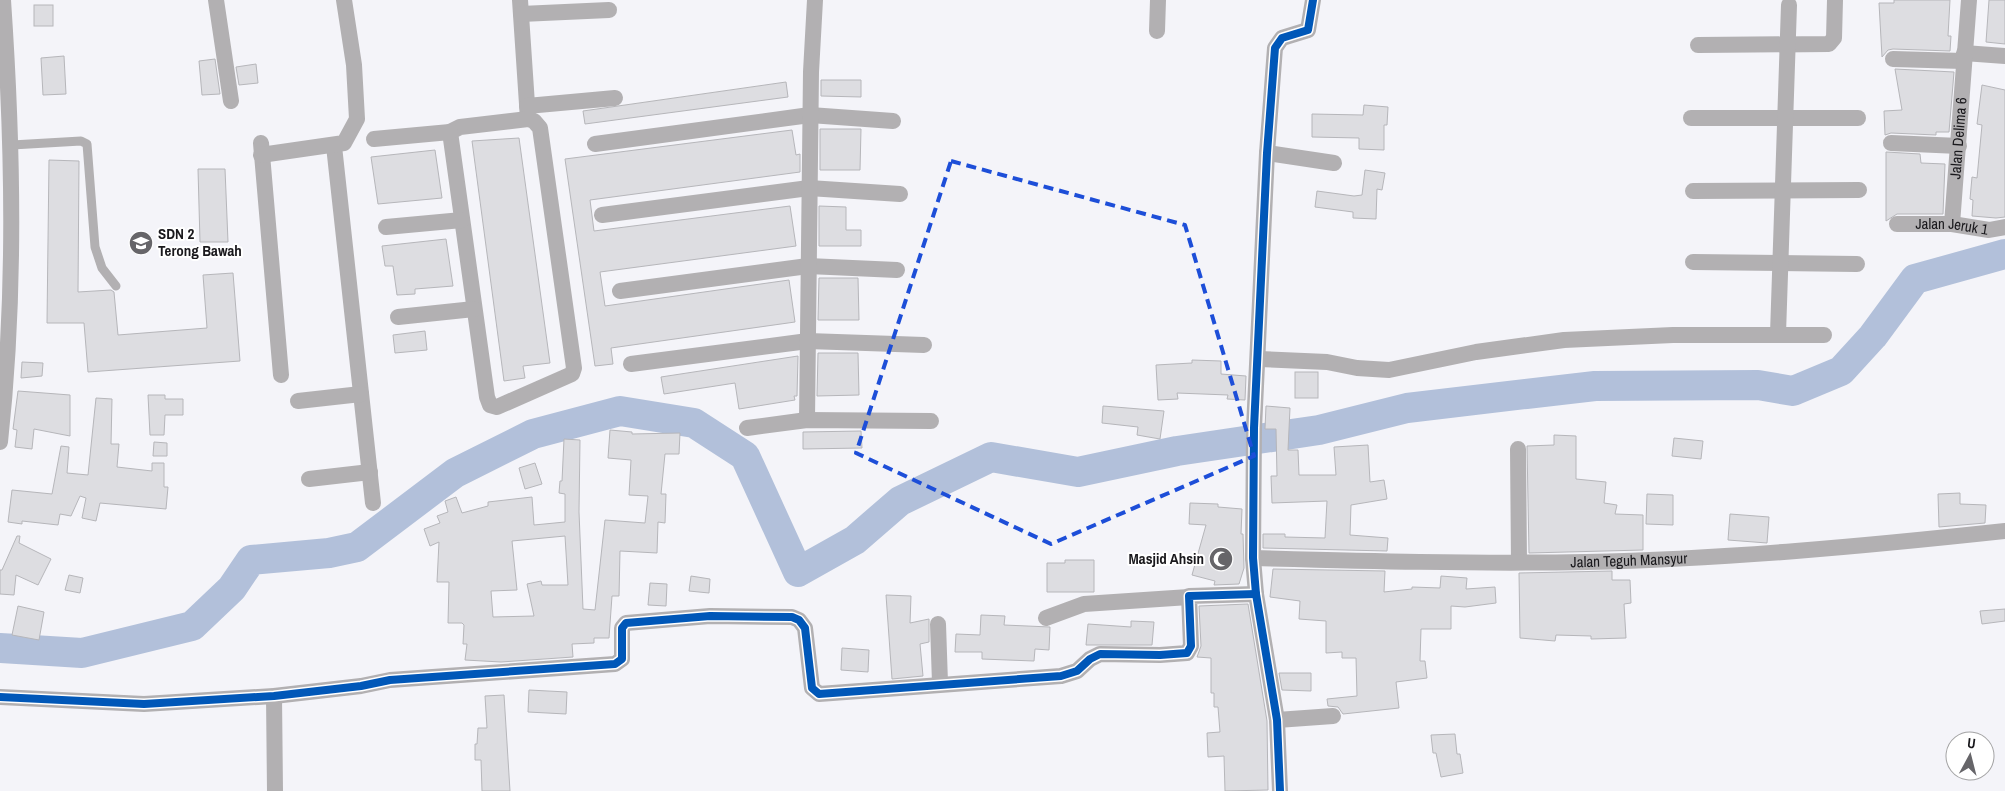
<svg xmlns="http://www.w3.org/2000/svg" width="2005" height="791" font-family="'Archivo Narrow',sans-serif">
<rect width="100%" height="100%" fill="#f4f4f9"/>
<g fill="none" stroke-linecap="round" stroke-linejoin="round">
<!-- river -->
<polyline stroke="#b2c0da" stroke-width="30" points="0,648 82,653 192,626 232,588 251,560 329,553 357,547 455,473 533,434 620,411 694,423 745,456 798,572 855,540 900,501 991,457 1078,472 1177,451 1319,430 1407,408 1526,394 1595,386 1758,385 1793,391 1841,371 1873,336 1915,279 2005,254"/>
</g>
<!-- building -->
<g fill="#dddde1" stroke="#b6b6ba" fill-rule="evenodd">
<polygon points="1894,0 1950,0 1948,36 1951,36 1950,51 1893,49 1888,50 1882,57 1879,3 1894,3"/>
<polygon points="1989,0 2005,0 2005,44 1986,42"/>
<rect x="34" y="5" width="19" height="21"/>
<polygon points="64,56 66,94 43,95 41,58"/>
<polygon points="215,59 220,94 202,95 199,61"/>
<polygon points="256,64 258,83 239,85 236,67"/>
<polygon points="1895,69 1954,72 1949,132 1936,132 1936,135 1891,133 1885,135 1884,111 1902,110"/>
<polygon points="821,80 861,80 861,97 821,96"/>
<polygon points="786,82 788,97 585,124 583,111"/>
<polygon points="1982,85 2005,90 2005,217 1996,218 1972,216 1973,200 1970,199 1972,177 1977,178 1982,125 1977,124"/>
<polygon points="1364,105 1388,107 1387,125 1384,125 1384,150 1359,149 1359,138 1312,137 1312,114 1363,115"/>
<polygon points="820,129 861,129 860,170 820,170"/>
<polygon points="792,130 796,155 800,154 800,172 590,200 594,231 790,206 796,246 600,272 605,306 789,280 795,322 611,348 613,364 595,366 565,159"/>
<polygon points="519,138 550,363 523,366 525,378 504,381 472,141"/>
<polygon points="435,150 442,198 378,204 371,157"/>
<polygon points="1886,152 1920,154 1921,163 1945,164 1943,214 1897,214 1886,221"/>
<polygon points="49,160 79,161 78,292 111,290 114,292 118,335 207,328 203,275 233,273 240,361 88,372 84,323 47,323"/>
<polygon points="198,169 225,169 228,242 200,242"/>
<polygon points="1365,170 1385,173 1382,190 1377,189 1376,219 1353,218 1353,212 1315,207 1317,191 1354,196 1362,195"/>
<polygon points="819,206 846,207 846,230 861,230 861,246 819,246"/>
<polygon points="446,239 453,286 415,289 415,294 397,295 393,266 385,266 382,246"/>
<polygon points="819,278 858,278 859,320 818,320"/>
<polygon points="425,331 427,350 395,353 393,335"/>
<polygon points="818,353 858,353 859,395 817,396"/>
<polygon points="798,356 797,396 794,396 795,400 739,409 735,383 664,394 661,377"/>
<polygon points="1192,360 1221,361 1221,374 1246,376 1245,400 1227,399 1228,395 1177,393 1178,399 1158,400 1156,365 1192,363"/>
<polygon points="22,362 43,363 42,376 21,378"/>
<rect x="1295" y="372" width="23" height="26"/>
<polygon points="18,391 70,395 70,436 34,429 32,449 15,447 17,430 13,429"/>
<polygon points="148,395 165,395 165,399 183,399 183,415 165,415 164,435 150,435"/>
<polygon points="96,398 112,399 111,444 119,444 117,467 152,471 152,463 164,463 164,487 168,487 166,509 100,503 96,521 82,518 86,498 80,496 71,516 60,514 58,525 22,521 22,524 8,522 12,490 52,494 61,446 69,447 67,473 88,475"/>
<polygon points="1103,406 1164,411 1160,439 1137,435 1138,427 1102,423"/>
<polygon points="1266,406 1290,408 1288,450 1298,450 1299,475 1336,475 1334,447 1368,445 1370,482 1384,480 1387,499 1351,505 1350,535 1388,538 1387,551 1263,548 1263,534 1285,534 1285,537 1325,538 1327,501 1272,503 1271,476 1277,476 1276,429 1265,429"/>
<path d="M610 430 632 432V434L680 433 679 454H665L661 494H666L665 523 658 522 657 553 620 551 619 596H612L609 638H594V643L572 644 573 657 501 662 465 660 467 644H463L464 625 462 623H448L449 582H437L439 542 430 546 424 529 440 523 437 516 448 512 445 501 456 497 462 513 488 506V502L532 497 534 525 565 522V494L559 493 560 481H562L564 439 580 440 579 512 583 609 595 610 605 520 645 523 648 496 629 495 631 460 608 458ZM565 536 568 585H542L541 581 527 584 534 616 493 617 491 591 517 590 512 541Z"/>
<polygon points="861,431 862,448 803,449 803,432"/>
<polygon points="1554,435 1576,436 1576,479 1606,482 1604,503 1617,505 1615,514 1643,515 1643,550 1529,553 1527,446 1554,445"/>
<polygon points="1674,438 1703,441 1701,459 1672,456"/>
<polygon points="154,442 167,443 167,456 153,456"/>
<polygon points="535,463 542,484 525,489 519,468"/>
<polygon points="1960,493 1960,504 1986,505 1985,523 1939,527 1938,494"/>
<polygon points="1647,494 1673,495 1673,525 1646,524"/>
<polygon points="1190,503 1218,504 1218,507 1242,509 1241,534 1243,534 1244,568 1239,584 1214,585 1215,581 1192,575 1206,525 1189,524"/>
<polygon points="1730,514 1769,517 1767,543 1728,540"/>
<polygon points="17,536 20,536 19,543 51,559 38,585 16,575 14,595 0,594 0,570 2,570"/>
<polygon points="1065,560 1094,560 1094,592 1047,592 1047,563 1065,563"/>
<polygon points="1273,569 1385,571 1384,592 1412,589 1412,587 1440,588 1441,576 1467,578 1466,589 1495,587 1496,603 1465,607 1451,606 1451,629 1421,629 1420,661 1425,661 1427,678 1396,682 1399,708 1343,714 1338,707 1328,706 1327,699 1357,696 1356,658 1342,658 1342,652 1326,653 1326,621 1299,619 1300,601 1270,597"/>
<polygon points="1612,571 1612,580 1630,580 1631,603 1624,604 1626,638 1591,639 1591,636 1556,635 1555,641 1520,638 1519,573"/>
<polygon points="69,575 83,578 80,593 65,590"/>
<polygon points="691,576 710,579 709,593 689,591"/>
<polygon points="650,583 667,584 666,606 648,605"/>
<polygon points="886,595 911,596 910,623 929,619 929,642 920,644 923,676 892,679"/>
<polygon points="1248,604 1267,721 1268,790 1225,791 1224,756 1208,757 1207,733 1220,732 1218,707 1214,707 1214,693 1211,693 1211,658 1197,657 1201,646 1199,606"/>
<polygon points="18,606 44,612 39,640 12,635"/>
<polygon points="2005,609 2005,621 1982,624 1980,611"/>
<polygon points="981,615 1005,616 1004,625 1050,627 1049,650 1035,649 1034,661 982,659 982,652 955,652 956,634 980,635"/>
<polygon points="1131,621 1154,622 1152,645 1086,645 1088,624 1131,627"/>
<polygon points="842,648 869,650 868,672 841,670"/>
<polygon points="1279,673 1311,673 1311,691 1282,690"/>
<polygon points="529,690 567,692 566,714 528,712"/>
<polygon points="504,695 510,791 482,791 481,760 475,760 475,744 477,744 478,728 487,728 485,696"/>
<polygon points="1455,734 1457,754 1460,754 1463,773 1441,777 1436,753 1433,753 1431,735"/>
</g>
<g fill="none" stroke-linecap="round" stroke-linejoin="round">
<!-- service -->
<polyline stroke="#b2b0b2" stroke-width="9" points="12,145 81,141 87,144 95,247 102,268 116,286"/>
<!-- minor -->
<g stroke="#b2b0b2" stroke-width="16">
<polyline points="216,0 231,101"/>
<polyline points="520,0 528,119"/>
<polyline points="521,14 609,10"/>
<polyline points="1157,31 1158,0"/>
<polyline points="1698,45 1829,44 1834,38 1835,0"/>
<polyline points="1964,53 2005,56"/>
<polyline points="1893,59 1963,61"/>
<polyline points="527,106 615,98"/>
<polyline points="1691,118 1858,118"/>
<polygon points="528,119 534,121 540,128 574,368 572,374 497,407 490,405 487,397 450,132 460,127"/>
<polyline points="374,139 450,132"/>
<polyline points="261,143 281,375"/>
<polyline points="1891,143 1959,146"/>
<polyline points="595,144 810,115 893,121"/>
<polyline points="334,146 373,503"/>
<polyline points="1267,153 1334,163"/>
<polyline points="261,155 344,143 357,119 354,65 344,0"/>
<polyline points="1693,191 1859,190"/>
<polyline points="602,215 809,188 900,194"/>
<path id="s1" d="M1897 224H1952L1989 230 2005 227"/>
<path id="s2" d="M1952 224 1969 0"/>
<polyline points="386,227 462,220"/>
<polyline points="1693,262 1857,264"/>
<polyline points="620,291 808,266 897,270"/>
<polyline points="398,317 474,309"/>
<polyline points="1778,334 1789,5"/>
<polyline points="1259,359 1327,362 1357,368 1389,370 1476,352 1564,340 1673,335 1824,335"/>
<polyline points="631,364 808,341 924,345"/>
<polyline points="298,401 361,394"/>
<polyline points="807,420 811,72 815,0"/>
<polyline points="747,428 807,420 931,421"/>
<path d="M0 442C16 295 13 147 3 0"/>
<polyline points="1518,449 1519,562"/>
<polyline points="309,479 370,472"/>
<path id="s3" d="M1253 558C1364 561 1475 564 1586 562 1726 559 1866 546 2005 531"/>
<polyline points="1046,618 1084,604 1189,597"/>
<polyline points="938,624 940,683"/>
<polyline points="274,696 275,791"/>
<polyline points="0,697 144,704 274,696 361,686 390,680 615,664 622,659 622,628 626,623 710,616 792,617 799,620 805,628 812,688 819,694 1061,676 1077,671 1090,659 1100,654 1160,655 1187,653 1191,646 1189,596 1256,594"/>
<polyline points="1277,720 1333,716"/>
<polyline points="1280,791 1277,720 1256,594 1253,558 1254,428 1267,153 1275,48 1282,38 1308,30 1313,0"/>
</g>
<!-- cycleway casing -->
<g stroke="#fff" stroke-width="11">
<g id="cycleway">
<polyline points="0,697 144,704 274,696 361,686 390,680 615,664 622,659 622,628 626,623 710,616 792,617 799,620 805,628 812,688 819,694 1061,676 1077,671 1090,659 1100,654 1160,655 1187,653 1191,646 1189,596 1256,594"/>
<polyline points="1280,791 1277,720 1256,594 1253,558 1254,428 1267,153 1275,48 1282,38 1308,30 1313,0"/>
</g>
</g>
<!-- cycleway -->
<use href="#cycleway" stroke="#0057b8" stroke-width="8"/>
</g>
<!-- marked area -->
<path fill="none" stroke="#1d4ed8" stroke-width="4" stroke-dasharray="10 6" stroke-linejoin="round" d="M951 161 1185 225 1254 456 1051 544 856 453Z"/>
<!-- icons -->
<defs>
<g id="school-disc" transform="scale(1.25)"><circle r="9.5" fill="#666569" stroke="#fff"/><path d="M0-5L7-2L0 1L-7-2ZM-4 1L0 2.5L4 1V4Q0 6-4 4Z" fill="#fff"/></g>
<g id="mosque-disc" transform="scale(1.25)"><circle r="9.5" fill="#666569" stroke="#fff"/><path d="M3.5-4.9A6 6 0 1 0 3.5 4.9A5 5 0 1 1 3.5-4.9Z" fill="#fff"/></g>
</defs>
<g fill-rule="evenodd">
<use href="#school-disc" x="141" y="243"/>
<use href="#mosque-disc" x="1221" y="559"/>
</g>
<g text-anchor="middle" stroke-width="4" stroke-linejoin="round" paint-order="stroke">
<!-- street labels -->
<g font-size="15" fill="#19181c" stroke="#fff">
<text dy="5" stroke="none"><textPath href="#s2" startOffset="86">Jalan Delima 6</textPath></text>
<text dy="5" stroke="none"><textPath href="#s1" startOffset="55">Jalan Jeruk 1</textPath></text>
<text dy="5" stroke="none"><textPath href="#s3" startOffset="376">Jalan Teguh Mansyur</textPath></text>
</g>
<!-- poi labels -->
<g font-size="15" font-weight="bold" fill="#19181c" stroke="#fff" text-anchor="start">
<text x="158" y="239">SDN 2<tspan x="158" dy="17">Terong Bawah</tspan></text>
<text x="1204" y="564" text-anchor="end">Masjid Ahsin</text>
</g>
</g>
<!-- north arrow -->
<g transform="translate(1970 756) rotate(7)"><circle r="24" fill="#ffffff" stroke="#a3a3a4"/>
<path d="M0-4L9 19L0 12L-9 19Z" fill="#666569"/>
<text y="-8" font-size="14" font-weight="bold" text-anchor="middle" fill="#19181c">U</text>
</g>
</svg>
